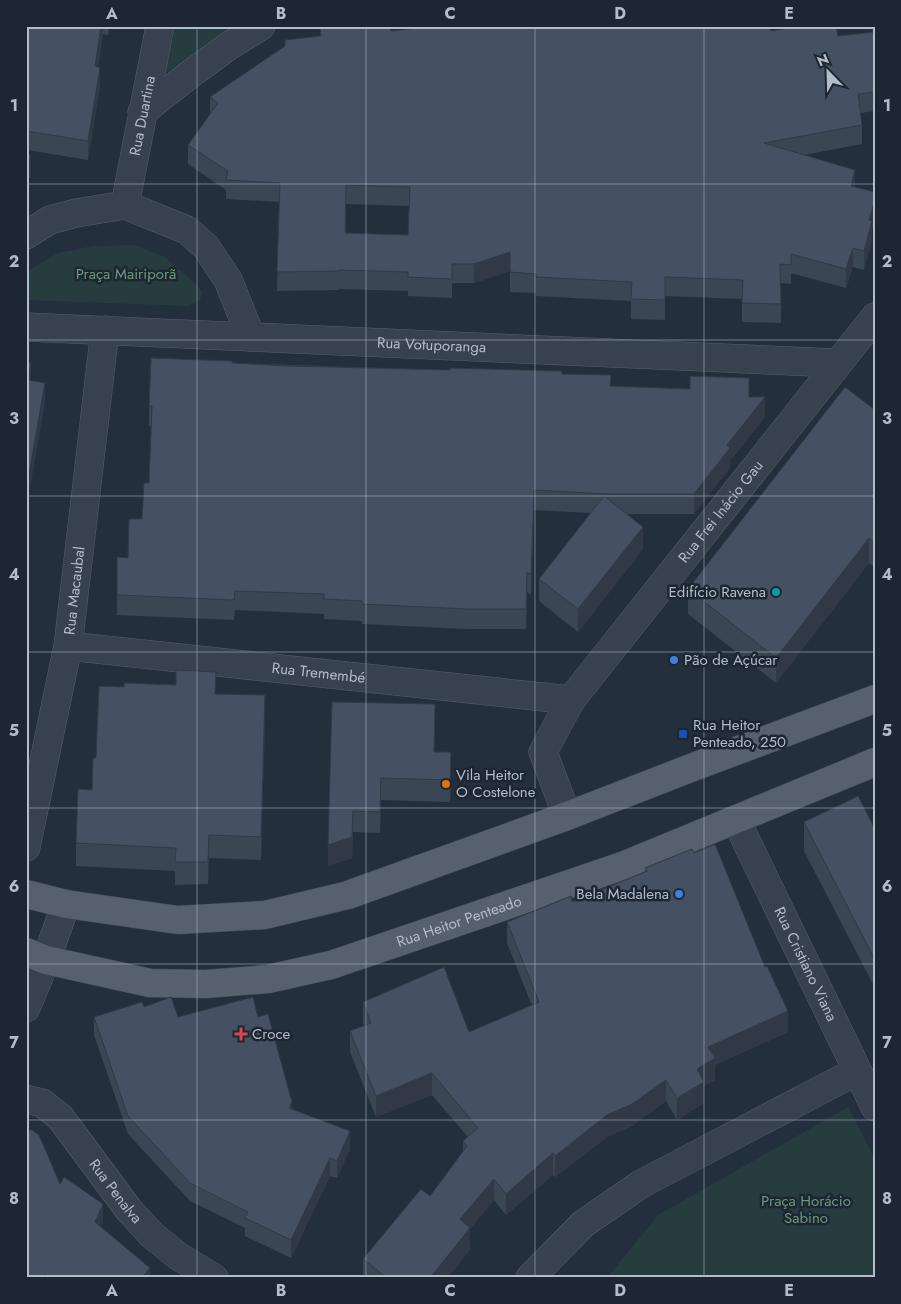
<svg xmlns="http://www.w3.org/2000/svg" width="901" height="1304" font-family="Jost,sans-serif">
<rect width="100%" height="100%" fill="#242f3e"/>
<!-- green -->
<g fill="#263c3f">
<polygon points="176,26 234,26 163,75"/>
<polygon points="134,245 165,257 198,286 202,292 200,300 188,306 26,300 26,272 58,253 93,246"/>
<polygon points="848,1107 875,1159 875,1278 607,1278 658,1215"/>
</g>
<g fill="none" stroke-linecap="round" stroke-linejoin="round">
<!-- minor casing -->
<g stroke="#565f6c" stroke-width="29">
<g id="minor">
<polyline points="142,112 189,75 229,46 261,26"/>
<path id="s1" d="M125 205 160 26"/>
<polyline points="26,235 50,220 76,213 125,205 187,230 206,247 228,280 251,337"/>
<path id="s2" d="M26 327 837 363"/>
<path id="s3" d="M68 646 571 700"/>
<path id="s4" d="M567 816 543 752 571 700 875 317"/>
<path id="s5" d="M736 820 875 1107"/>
<path id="s6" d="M26 847 68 646 105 330"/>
<polyline points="26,1008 46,960 66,904"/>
<path id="s7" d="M26 1099 42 1103 60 1117 129 1210 152 1235 178 1256 214 1278"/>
<polyline points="530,1278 583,1224 641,1184 857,1071"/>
</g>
</g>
<!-- major casing -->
<g stroke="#414a57" stroke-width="29">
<g id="major">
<polyline points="26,894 66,904 178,920 265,915 348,895 567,816 696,766 875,699"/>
<path id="s8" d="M26 952 46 960 150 983 206 984 268 979 331 965 625 865 875 762"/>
</g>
</g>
<!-- minor -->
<use href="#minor" stroke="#38414e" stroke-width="28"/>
<!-- major -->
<use href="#major" stroke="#56606e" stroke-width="28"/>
</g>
<!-- wall -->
<g fill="#3b4654" fill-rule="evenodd">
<polygon points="26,26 109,26 108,35 103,34 98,67 100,86 88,160 28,150 31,177 26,179"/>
<path d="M320 26H390L391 31H771L838 36 875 32V111L860 113 862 125V144L804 155 855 187 875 192V219L872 229V240L864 270 853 267 846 288 791 273V284L781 283V323L742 322V299L665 296V320L631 319V301L536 296V293L510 292V271L474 283H452V298L408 296V291L339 289V290L277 291 279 202 226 199V190L188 164V145L210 115V97L285 46V40L320 37ZM346 204 409 206 408 235 346 233Z"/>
<polygon points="232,363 562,374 611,386 749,397 765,417 730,461 730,468 694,514 626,514 643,549 578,632 539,601 539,579 591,513 534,510 531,595 527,592 526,629 466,629 362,624 362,621 324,619 324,614 235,610 234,620 117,615 117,595 128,558 142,519 149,483 151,426 149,426 149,406"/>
<polygon points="875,410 875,567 869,563 776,683 688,614 688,589"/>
<polygon points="216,694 265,718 261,860 209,858 208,884 175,885 175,871 76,866 76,843 92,790"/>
<polygon points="332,702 435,725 434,752 451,774 450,802 381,800 380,833 353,832 352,858 328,866"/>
<polygon points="804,822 875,829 875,988 804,851"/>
<polygon points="645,868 788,1032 715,1065 715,1080 704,1086 704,1103 677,1120 666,1101 632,1126 607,1137 555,1177 553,1175 506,1215 494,1200 470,1229 470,1250 447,1278 363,1278 363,1259 430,1196 463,1152 463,1141 468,1137 432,1095 376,1117 350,1052 350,1031 364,1026 363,1023 363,1002 469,1032 532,1006 507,943 507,922 572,902 645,872"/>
<polygon points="144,1007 178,1017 258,1017 292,1109 350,1149 337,1178 330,1176 291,1258 245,1236 245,1228 190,1201 128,1134 94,1035 94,1017"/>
</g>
<!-- shaded-wall -->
<g fill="#303945">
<polygon points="101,26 103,26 103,34 95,85 95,66"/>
<polygon points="100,67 100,86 88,160 88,141"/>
<polygon points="31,157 31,177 26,179 26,160"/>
<polygon points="855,170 855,189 851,186"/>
<polygon points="875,200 875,219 872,229 872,240 864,270 864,251 869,220"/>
<polygon points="853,248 853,267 846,288 846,269"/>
<polygon points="510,252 510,271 474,283 474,264"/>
<polygon points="31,363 31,383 28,380"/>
<polygon points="45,383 45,403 26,511 26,491"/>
<polygon points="765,397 765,417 730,461 730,468 694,514 694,494 727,445"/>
<polygon points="534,490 534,510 531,595 531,575"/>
<polygon points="643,527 643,549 578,632 578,609"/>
<polygon points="869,538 869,563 776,683 776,658"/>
<polygon points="527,572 527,592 526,629 526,609"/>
<polygon points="265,695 265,718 261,860 261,837"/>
<polygon points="451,752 451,774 450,802 450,780"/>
<polygon points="381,778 381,800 380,833 380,812"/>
<polygon points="353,811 352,858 328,866 328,845"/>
<polygon points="209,835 209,858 208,884 208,862"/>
<polygon points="788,1011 788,1032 715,1065 715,1080 704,1086 704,1103 677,1120 677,1098 697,1069 708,1047"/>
<polygon points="432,1073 432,1095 376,1117 376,1096"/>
<polygon points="666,1080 666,1101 632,1126 607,1137 555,1177 555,1156 607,1115"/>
<polygon points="292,1102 292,1120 289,1108"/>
<polygon points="350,1131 350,1149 337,1178 337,1161"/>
<polygon points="553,1153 553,1175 506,1215 506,1194"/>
<polygon points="330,1158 330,1176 291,1258 291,1240"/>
<polygon points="494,1179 494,1200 470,1229 470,1250 447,1278 430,1278 460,1219"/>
<polygon points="103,1204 103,1223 95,1241 95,1222"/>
<polygon points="150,1268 150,1278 142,1278"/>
</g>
<!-- building -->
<g fill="#455162" stroke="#303945" fill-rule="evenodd">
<polygon points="26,26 101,26 95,66 100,67 88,141 26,131"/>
<path d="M320 26H390L391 31 436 26H770L771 31 799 26H836L838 36 875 32V92L858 94 862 125 764 143 855 170 851 186 875 192V200L869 220 872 221 864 251 853 248 846 269 791 254V265L780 264 781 304 742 303 743 280 665 277V300L631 299 632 282 536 277V274L510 272V252L474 264H452V279L408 277V272L339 270V271L277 272 280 183 226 180 228 171 188 145 218 103 210 97 285 46V40L321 36ZM346 185 410 187 408 235 345 233Z"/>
<polygon points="26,148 31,157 26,160"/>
<polygon points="151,358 232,361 232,363 288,366 450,370 450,368 562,371 562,374 611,375 610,386 690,389 690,376 749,378 749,397 765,397 727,445 730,448 694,494 608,494 534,490 531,575 527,572 526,609 466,609 362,604 362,601 324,599 324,594 235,591 234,600 117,595 117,557 128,558 129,519 142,519 144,483 149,483 152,406 149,406"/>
<polygon points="26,363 31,363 28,380 45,383 26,491"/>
<polygon points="845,387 875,410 875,543 869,538 776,658 688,589"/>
<polygon points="604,496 643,527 578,609 539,579"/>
<polygon points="176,670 216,672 215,694 265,695 261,837 209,835 208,862 175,862 176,848 76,843 78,789 92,790 93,758 96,758 97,732 99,686 124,687 124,683 176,685"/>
<polygon points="332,702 435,704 434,752 451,752 450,780 381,778 380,812 353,811 352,837 328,845"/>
<polygon points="858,796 875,829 875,960 804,822"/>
<polygon points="715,844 765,967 767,966 788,1011 708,1047 715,1058 697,1069 704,1082 677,1098 666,1080 632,1104 607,1115 555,1156 553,1153 506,1194 494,1179 460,1219 470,1228 430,1278 387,1278 363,1259 421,1189 430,1196 467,1146 463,1141 478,1128 432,1073 376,1096 350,1031 371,1023 363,1002 444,967 469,1032 539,1002 507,922 571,896 572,902 647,871 645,868 692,849 694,853"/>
<polygon points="171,997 178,1017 253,997 258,1017 268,1014 292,1102 289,1108 350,1131 337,1161 330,1158 291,1240 245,1218 248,1212 190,1183 128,1116 94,1017 142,1002 144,1007"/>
<polygon points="26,1130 32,1130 39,1135 60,1184 64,1177 103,1204 95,1222 150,1268 142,1278 49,1278 45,1274 45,1278 26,1278"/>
</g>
<!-- grid -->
<path fill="none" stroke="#b4bcc9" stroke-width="1" stroke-opacity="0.55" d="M197 26V1278M366 26V1278M535 26V1278M704 26V1278M26 184H875M26 340H875M26 496H875M26 652H875M26 808H875M26 964H875M26 1120H875"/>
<!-- markers -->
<circle fill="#0f9aa8" stroke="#1d2633" stroke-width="2" cx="776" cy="592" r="5"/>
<g fill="#3f7fe0" stroke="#1d2633" stroke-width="2">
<circle cx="674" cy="660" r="5"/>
<circle cx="679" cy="894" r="5"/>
</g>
<rect fill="#1a4fb4" stroke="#1d2633" stroke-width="2" x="678" y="729" width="10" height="10" rx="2.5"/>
<circle fill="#e8710a" stroke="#1d2633" stroke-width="2" cx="446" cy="784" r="5"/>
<path fill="#e0444e" stroke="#1d2633" stroke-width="2" d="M238.5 1026.5h5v5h5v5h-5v5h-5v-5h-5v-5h5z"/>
<g text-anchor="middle" stroke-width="5" stroke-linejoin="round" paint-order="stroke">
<!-- street labels -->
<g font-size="15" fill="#b4bcc9" stroke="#1d2633">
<text dy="5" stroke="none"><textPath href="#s1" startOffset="91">Rua Duartina</textPath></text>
<text dy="5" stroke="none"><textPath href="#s2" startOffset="406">Rua Votuporanga</textPath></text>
<text dy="5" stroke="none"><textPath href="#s4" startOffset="368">Rua Frei Inácio Gau</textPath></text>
<text dy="5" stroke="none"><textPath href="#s6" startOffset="261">Rua Macaubal</textPath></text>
<text dy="5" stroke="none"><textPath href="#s3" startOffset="252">Rua Tremembé</textPath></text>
<text dy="5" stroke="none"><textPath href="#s8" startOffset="446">Rua Heitor Penteado</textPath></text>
<text dy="5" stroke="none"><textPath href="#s5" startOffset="160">Rua Cristiano Viana</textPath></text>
<text dy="5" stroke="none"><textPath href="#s7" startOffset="132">Rua Penalva</textPath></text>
</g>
<!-- park labels -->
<g font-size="15" fill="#6b9a76" stroke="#1d2633">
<text x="126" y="279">Praça Mairiporã</text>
<text x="806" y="1206">Praça Horácio<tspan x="806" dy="17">Sabino</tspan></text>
</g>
<!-- poi labels -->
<g font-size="15" fill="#b4bcc9" stroke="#1d2633" text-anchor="start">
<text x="766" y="597" text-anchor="end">Edifício Ravena</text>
<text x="684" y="665">Pão de Açúcar</text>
<text x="693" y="730">Rua Heitor<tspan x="693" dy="17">Penteado, 250</tspan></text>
<text x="456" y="780">Vila Heitor<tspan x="456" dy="17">O Costelone</tspan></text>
<text x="669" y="899" text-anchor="end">Bela Madalena</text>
<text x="252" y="1039">Croce</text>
</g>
</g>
<!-- border -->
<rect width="901" height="1304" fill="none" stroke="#1d2633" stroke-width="55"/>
<!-- north arrow -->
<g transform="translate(828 72) rotate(337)" stroke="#1d2633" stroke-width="4" paint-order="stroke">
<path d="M0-4L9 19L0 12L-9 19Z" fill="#b4bcc9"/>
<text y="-8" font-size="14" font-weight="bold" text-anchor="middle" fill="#b4bcc9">N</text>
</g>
<rect x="28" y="28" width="846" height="1248" fill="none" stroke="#b4bcc9" stroke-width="2"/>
<g font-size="16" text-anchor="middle" font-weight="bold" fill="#b4bcc9">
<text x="112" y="19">A</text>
<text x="281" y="19">B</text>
<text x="450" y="19">C</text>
<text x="620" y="19">D</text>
<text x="789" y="19">E</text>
<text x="14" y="111">1</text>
<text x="887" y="111">1</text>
<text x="14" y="267">2</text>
<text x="887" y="267">2</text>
<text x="14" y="424">3</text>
<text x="887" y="424">3</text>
<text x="14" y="580">4</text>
<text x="887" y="580">4</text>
<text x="14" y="736">5</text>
<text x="887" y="736">5</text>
<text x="14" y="892">6</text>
<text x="887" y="892">6</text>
<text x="14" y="1048">7</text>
<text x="887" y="1048">7</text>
<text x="14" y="1204">8</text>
<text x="887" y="1204">8</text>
<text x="112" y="1296">A</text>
<text x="281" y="1296">B</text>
<text x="450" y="1296">C</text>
<text x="620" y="1296">D</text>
<text x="789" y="1296">E</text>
</g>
</svg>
